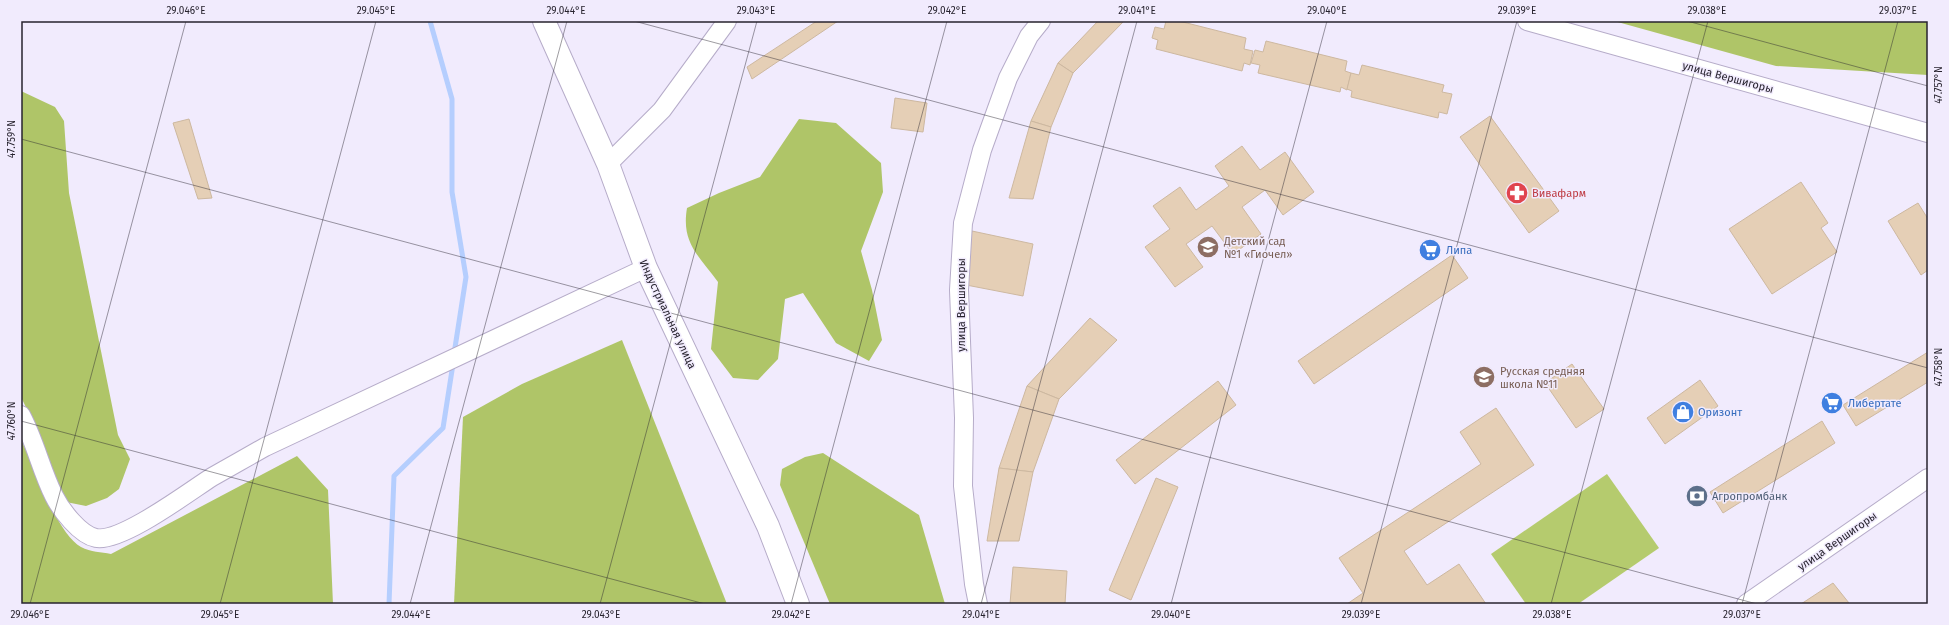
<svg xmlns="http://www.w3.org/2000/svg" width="1949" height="625" font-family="'Fira Sans',sans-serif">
<rect width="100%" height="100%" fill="#f1ebfd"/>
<!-- green -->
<polygon fill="#b5cb6e" points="1607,474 1659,548 1578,604 1526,604 1491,554"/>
<!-- forest -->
<g fill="#afc568">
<polygon points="1614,21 1928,21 1928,75 1776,66"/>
<path d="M21 91 55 107 64 121 69 193 118 435 130 459 119 489 107 498 86 506 66 502C50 467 38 431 21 397Z"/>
<path d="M799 119 836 123 881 163 883 192 861 251 872 290 882 340 869 361 836 343 803 293 785 299 778 359 758 380 733 378 711 349 718 282C699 256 681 243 687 208L719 193 760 177Z"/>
<polygon points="622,340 727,604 454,604 463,417 522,384"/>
<path d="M21 439C33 465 57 534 81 547 91 552 101 552 111 554L297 456 328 490 333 604H21Z"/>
<polygon points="823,453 919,515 945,604 830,604 780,485 782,469 805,457"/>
</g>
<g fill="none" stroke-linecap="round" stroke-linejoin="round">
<!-- stream -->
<g stroke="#b5cefe" stroke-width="5">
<polyline points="430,21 452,99 452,192 466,277 454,354"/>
<polyline points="389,604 394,476 443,428 453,364"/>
</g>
</g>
<!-- building -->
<g fill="#e5cfb6" stroke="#cdb8a0">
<polygon points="817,21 838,21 752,79 747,67"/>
<polygon points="1098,21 1124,21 1073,73 1058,63"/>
<polygon points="1166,21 1179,21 1246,38 1244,49 1253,51 1250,65 1244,63 1242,71 1156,49 1158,40 1152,38 1155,27 1164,29"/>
<polygon points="1266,41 1347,61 1345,71 1351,73 1347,90 1341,87 1340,92 1258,73 1260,65 1251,63 1255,50 1263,52"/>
<polygon points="1058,63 1073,73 1051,127 1031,121"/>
<polygon points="1362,65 1444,85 1442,92 1452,94 1447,114 1439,112 1438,118 1351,97 1352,91 1347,89 1351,73 1359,75"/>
<polygon points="895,98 927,103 923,132 891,128"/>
<polygon points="1490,116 1559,211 1529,233 1460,137"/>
<polygon points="189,119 212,198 198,199 173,123"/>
<polygon points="1031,121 1051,127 1033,199 1009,198"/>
<polygon points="1242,146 1260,170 1285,152 1314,192 1283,215 1265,190 1242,207 1261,234 1233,254 1212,226 1186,244 1203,267 1175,287 1145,247 1170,229 1153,206 1180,187 1196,210 1229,186 1215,166"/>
<polygon points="1801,182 1828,223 1821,228 1837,252 1772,294 1729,229"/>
<polygon points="1918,203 1928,219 1928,270 1921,275 1888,221"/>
<polygon points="972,231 1033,244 1023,296 961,284"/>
<polygon points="1452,255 1468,278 1314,384 1298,361"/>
<polygon points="1090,318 1117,340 1059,399 1027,386"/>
<polygon points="1928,352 1928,382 1856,426 1843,405"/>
<polygon points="1572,364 1604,409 1576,428 1545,383"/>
<polygon points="1700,380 1718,406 1665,444 1647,418"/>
<polygon points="1218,381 1236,405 1135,484 1116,460"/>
<polygon points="1027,386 1059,399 1033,472 999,468"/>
<polygon points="1496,408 1534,465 1404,551 1427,585 1459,564 1486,604 1347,604 1363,593 1339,558 1481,464 1460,432"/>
<polygon points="1822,421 1835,443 1723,513 1710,492"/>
<polygon points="999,468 1033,472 1019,541 987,541"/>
<polygon points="1156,478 1178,487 1131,600 1109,590"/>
<polygon points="1013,567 1067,571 1065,604 1010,604"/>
<polygon points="1833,583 1849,603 1801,604"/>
</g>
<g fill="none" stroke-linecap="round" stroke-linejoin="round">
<!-- minor casing -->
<g stroke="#b6acc9" stroke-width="20">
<g id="minor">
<polyline points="1527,21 1928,133"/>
<polyline points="608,164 662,110 727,21"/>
<path d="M21 415C35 441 41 470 54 496 61 510 80 535 96 538 121 543 190 491 212 477 230 467 247 457 265 447L646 268"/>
<polyline points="978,604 974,584 963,486 964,418 959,290 963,223 982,150 1008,78 1029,36 1041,21"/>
<polyline points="1746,604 1928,478"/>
</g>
</g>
<!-- major casing -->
<g stroke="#b6acc9" stroke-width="24">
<polyline id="major" points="544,21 608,164 646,268 768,526 798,604"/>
</g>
<!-- minor -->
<use href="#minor" stroke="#fff" stroke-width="18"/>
<!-- major -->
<use href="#major" stroke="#fff" stroke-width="22"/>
</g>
<!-- ticks -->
<path fill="none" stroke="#27232e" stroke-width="1" stroke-opacity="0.45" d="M634 21 1928 368M1687 21 1928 86M21 139 1757 604M21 421 705 604M30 604 186 21M220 604 376 21M410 604 567 21M600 604 757 21M791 604 947 21M981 604 1137 21M1171 604 1327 21M1361 604 1517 21M1551 604 1708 21M1742 604 1898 21"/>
<!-- icons -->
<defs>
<g id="pharmacy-disc" transform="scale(1.15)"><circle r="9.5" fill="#e0444e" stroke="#f1ebfd"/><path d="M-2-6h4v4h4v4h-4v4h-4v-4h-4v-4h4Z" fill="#fff"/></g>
<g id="school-disc" transform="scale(1.15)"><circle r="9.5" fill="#8d6e63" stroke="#f1ebfd"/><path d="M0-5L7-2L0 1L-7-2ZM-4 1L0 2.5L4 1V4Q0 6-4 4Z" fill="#fff"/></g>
<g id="supermarket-disc" transform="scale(1.15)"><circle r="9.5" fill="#3f7fe0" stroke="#f1ebfd"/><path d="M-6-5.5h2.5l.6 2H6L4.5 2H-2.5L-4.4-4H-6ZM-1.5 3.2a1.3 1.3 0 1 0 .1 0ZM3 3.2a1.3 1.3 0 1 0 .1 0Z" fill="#fff"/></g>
<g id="shop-disc" transform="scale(1.15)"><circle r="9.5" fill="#3f7fe0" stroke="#f1ebfd"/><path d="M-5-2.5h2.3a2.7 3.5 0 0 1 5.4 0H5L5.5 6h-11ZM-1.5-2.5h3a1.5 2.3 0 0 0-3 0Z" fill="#fff"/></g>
<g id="bank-disc" transform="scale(1.15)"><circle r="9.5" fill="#5c6f8a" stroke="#f1ebfd"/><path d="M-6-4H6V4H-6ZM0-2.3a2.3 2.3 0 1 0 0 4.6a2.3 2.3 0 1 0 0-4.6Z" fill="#fff"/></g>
</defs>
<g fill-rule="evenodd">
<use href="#pharmacy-disc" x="1517" y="193"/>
<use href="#school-disc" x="1208" y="247"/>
<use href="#supermarket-disc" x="1430" y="250"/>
<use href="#school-disc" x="1484" y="377"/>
<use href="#supermarket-disc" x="1832" y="403"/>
<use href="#shop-disc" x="1683" y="412"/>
<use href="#bank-disc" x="1697" y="496"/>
</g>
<g text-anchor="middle" stroke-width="3" stroke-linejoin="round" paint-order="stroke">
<!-- street labels -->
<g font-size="11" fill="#27232e" stroke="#f1ebfd">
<text transform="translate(1728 77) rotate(15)" y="4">улица Вершигоры</text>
<text transform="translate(961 305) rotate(-90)" y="4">улица Вершигоры</text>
<text transform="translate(668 314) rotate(65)" y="4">Индустриальная улица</text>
<text transform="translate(1837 541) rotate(-35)" y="4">улица Вершигоры</text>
</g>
<!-- health labels -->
<g font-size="11" fill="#be3a42" stroke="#f1ebfd" text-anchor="start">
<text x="1532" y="197">Вивафарм</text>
</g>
<!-- education labels -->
<g font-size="11" fill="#785e54" stroke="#f1ebfd" text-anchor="start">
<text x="1224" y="245">Детский сад<tspan x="1224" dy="13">№1 «Гиочел»</tspan></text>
<text x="1500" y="375">Русская средняя<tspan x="1500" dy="13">школа №11</tspan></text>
</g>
<!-- shop labels -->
<g font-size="11" fill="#366cbe" stroke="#f1ebfd" text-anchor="start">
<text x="1446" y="254">Липа</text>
<text x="1848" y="407">Либертате</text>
<text x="1698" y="416">Оризонт</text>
</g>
<!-- service labels -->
<g font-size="11" fill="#4e5e75" stroke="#f1ebfd" text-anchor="start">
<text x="1712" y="500">Агропромбанк</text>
</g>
</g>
<!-- border -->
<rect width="1949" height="625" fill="none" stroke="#f1ebfd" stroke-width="44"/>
<rect x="22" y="22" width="1905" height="581" fill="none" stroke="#27232e" stroke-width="1.5"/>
<g font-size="10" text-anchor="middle" fill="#27232e">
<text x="186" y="14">29.046°E</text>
<text x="376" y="14">29.045°E</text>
<text x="566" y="14">29.044°E</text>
<text x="756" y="14">29.043°E</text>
<text x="947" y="14">29.042°E</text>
<text x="1137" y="14">29.041°E</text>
<text x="1327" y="14">29.040°E</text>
<text x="1517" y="14">29.039°E</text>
<text x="1707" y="14">29.038°E</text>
<text x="1898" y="14">29.037°E</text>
<text transform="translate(1938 85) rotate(-90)" y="4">47.757°N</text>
<text transform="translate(11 139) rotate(-90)" y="4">47.759°N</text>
<text transform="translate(1938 367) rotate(-90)" y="4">47.758°N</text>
<text transform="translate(11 421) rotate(-90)" y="4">47.760°N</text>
<text x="30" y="618">29.046°E</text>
<text x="220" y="618">29.045°E</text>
<text x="411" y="618">29.044°E</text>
<text x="601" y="618">29.043°E</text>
<text x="791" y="618">29.042°E</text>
<text x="981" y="618">29.041°E</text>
<text x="1171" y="618">29.040°E</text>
<text x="1361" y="618">29.039°E</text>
<text x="1552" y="618">29.038°E</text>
<text x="1742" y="618">29.037°E</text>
</g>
</svg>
